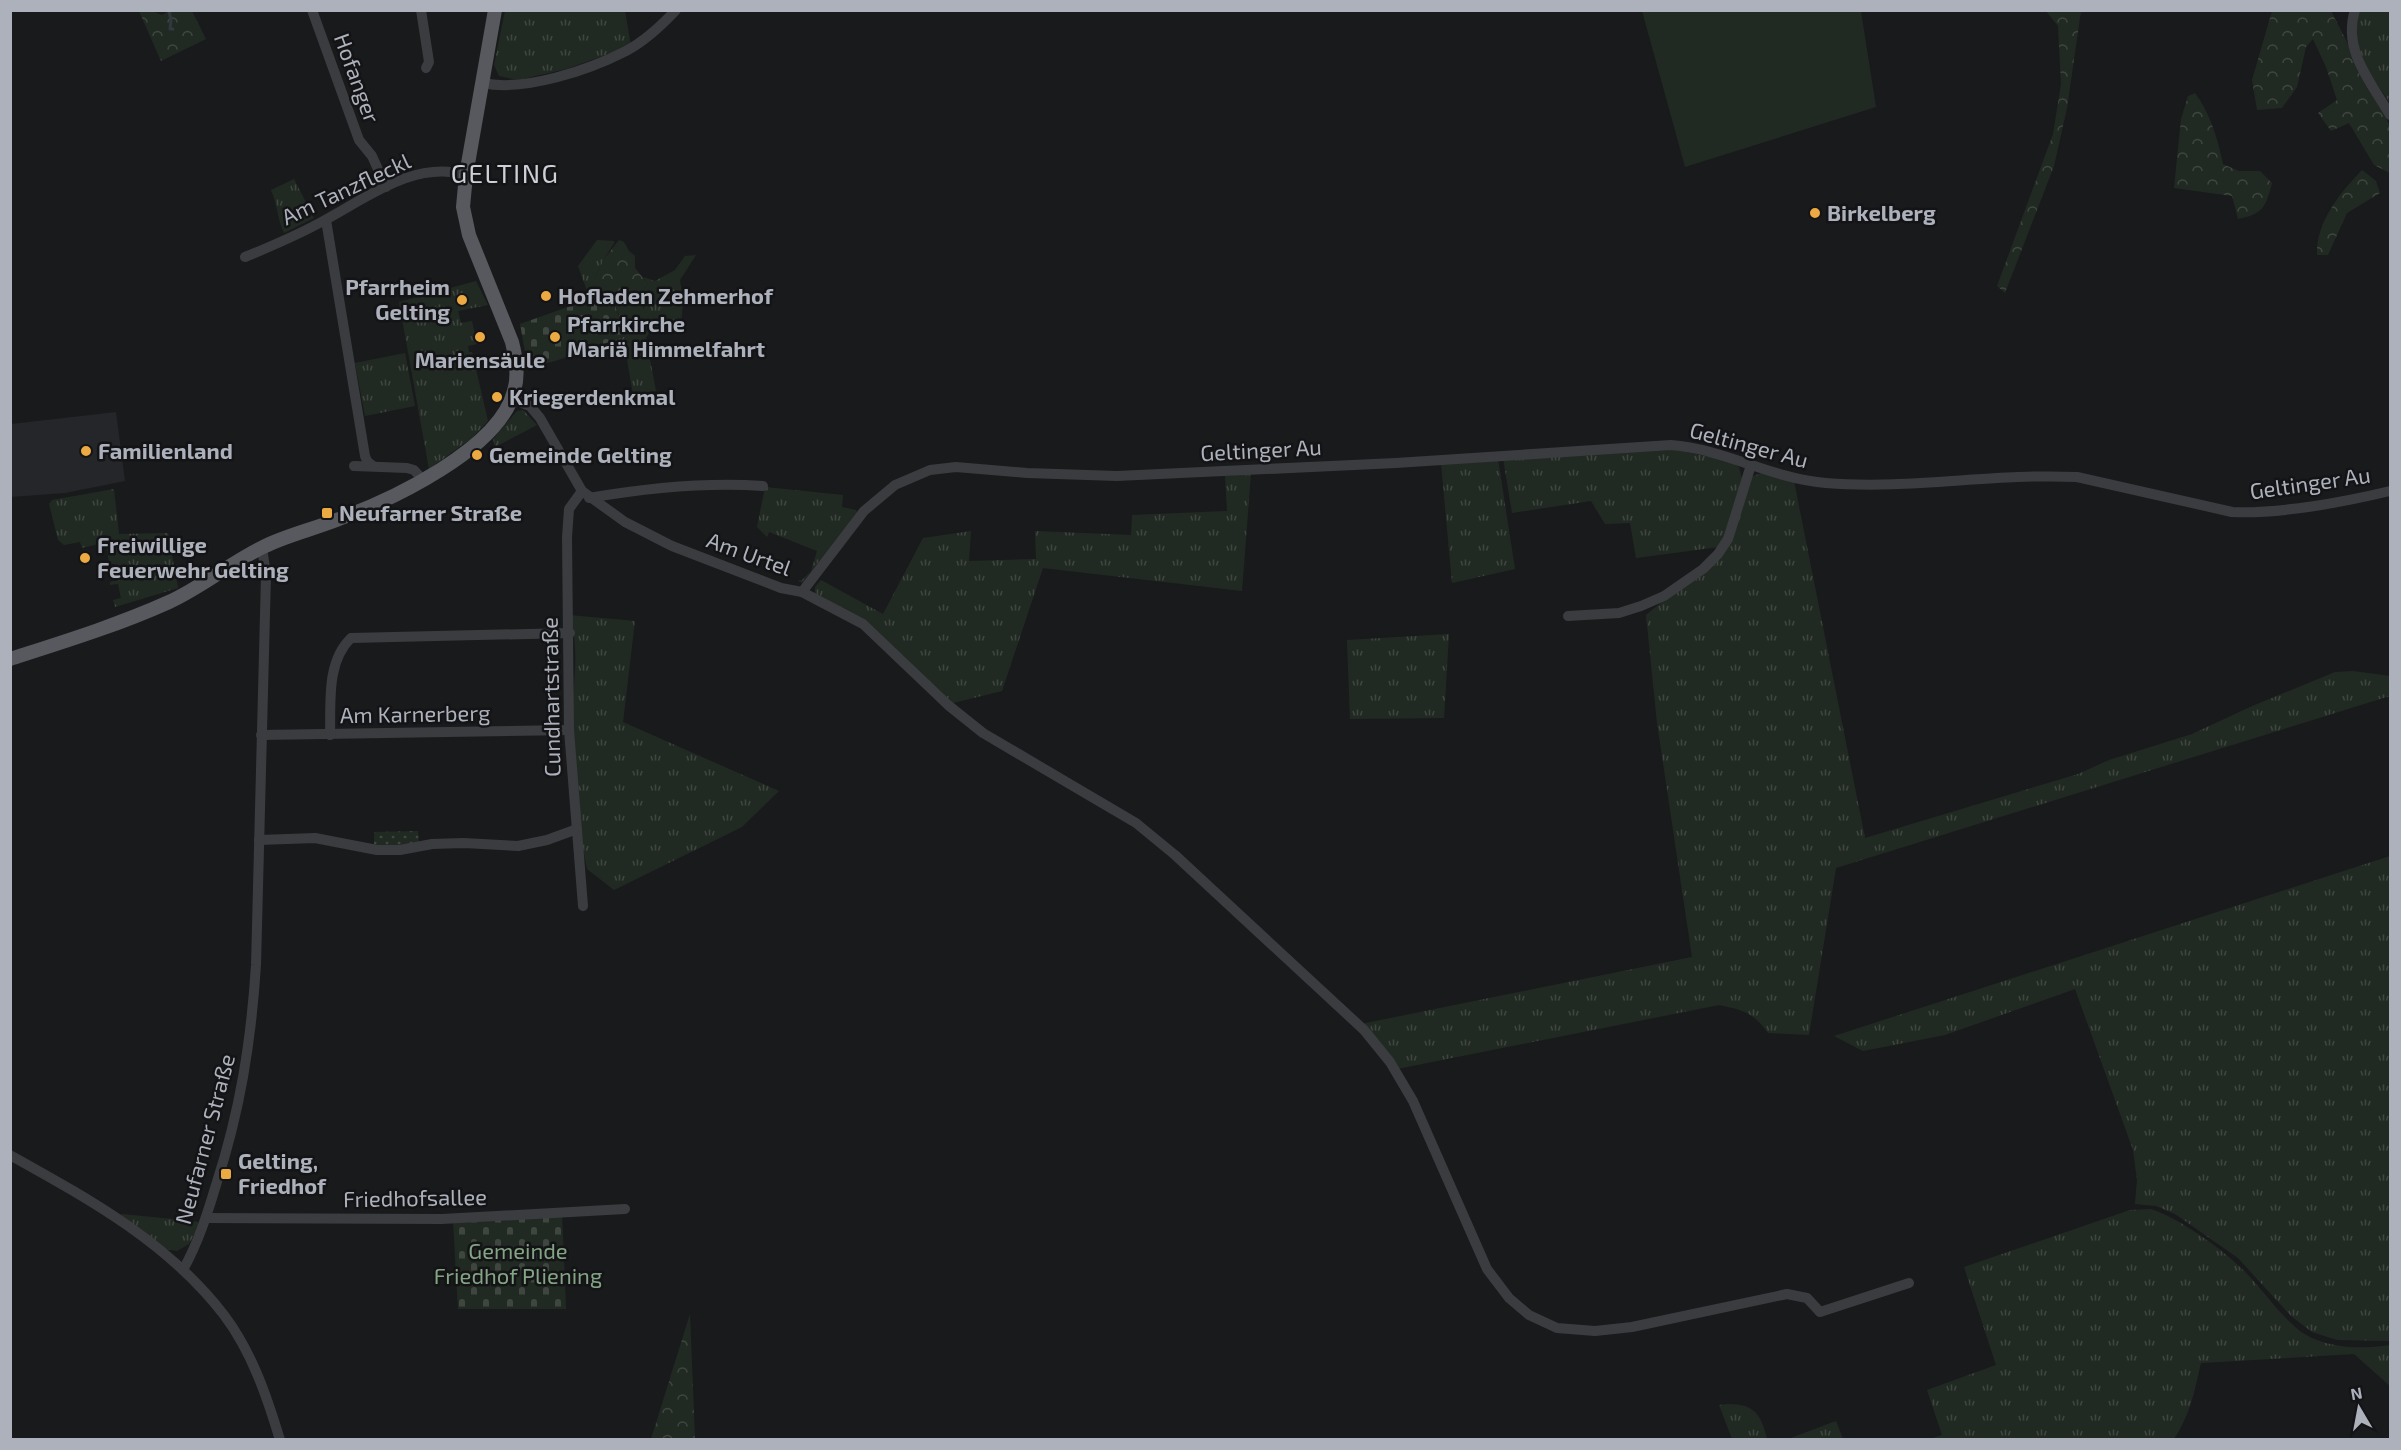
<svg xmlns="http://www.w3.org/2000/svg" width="2401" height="1450" font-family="'Exo 2',sans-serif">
<defs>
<pattern id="grass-tufts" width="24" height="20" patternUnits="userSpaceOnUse" patternTransform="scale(1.5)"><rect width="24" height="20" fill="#212a22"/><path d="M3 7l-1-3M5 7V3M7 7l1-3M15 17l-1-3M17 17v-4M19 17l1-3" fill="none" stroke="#3f4640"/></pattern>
<pattern id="forest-crowns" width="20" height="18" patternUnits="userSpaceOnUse" patternTransform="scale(1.5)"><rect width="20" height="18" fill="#212a22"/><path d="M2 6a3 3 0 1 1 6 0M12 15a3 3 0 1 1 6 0" fill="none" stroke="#3f4640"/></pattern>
<pattern id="cemetery-stones" width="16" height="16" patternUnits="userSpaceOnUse" patternTransform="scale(1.5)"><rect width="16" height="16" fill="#212a22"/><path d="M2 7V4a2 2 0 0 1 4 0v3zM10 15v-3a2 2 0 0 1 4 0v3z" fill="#3f4640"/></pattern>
<pattern id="park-dots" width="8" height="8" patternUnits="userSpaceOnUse" patternTransform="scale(1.5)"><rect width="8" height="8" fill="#212a22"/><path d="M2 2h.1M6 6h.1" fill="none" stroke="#3f4640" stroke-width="1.8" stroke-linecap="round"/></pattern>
</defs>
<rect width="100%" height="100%" fill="#191a1c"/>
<!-- built -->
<polygon fill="#252629" points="116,412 125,481 65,493 11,497 11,424"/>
<!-- grass -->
<g fill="url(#grass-tufts)">
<polygon points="505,11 625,11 631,46 566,69 518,80 499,76 494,65"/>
<polygon points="2357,11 2390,11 2390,103 2361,61 2353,35"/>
<path d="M294 179 314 218 284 233C277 219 278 205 271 190Z"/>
<polygon points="597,240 614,241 614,243 604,259 592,285 610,292 590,299 578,266"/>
<polygon points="696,255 680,280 683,301 681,325 673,332 661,326 651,329 646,338 656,391 633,394 626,354 620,353 612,341 626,336 632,345 644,308 641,293 648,284 643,277 655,281 675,270 685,256"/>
<polygon points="476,281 488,305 458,311 461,323 472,321 477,344 468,346 469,352 472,352 488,421 472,438 429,469 399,302"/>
<polygon points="405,353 415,406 365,416 355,363"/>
<polygon points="523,410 537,425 495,447 493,439 517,411"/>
<polygon points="1662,447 1726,460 1739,467 1742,479 1725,539 1719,547 1636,558 1630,523 1605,524 1591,501 1512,513 1503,458"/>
<polygon points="1498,459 1515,569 1452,583 1441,463"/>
<polygon points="1251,473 1242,591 1043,568 1002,691 949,704 864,619 815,595 815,587 821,580 883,614 923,538 971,531 969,561 1036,559 1035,531 1131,535 1132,515 1227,511 1225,476"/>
<path d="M1761 473 1794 481 1865 838 2078 774 2109 760 2192 734 2250 707 2335 672 2353 671 2390 676V696L1836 868 1809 1035 1768 1033C1753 1012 1743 1010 1719 1005L1397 1069 1361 1024 1692 957 1657 723 1646 615 1722 553 1751 477Z"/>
<polygon points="765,487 843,495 842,507 856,510 857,512 802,583 798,581 802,580 811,571 817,551 769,532 767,537 757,527"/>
<polygon points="114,489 119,534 168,533 178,588 115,607 113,600 121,598 118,584 110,585 110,582 118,580 114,564 109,564 106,542 82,548 80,542 64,545 58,540 49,504 52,500"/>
<path d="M569 615 635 621 623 722 779 791 742 827 614 890 587 869C578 824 572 777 571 731 571 692 582 653 569 615Z"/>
<polygon points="1449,634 1444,718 1350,719 1347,640"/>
<polygon points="2390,856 2390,1341 2337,1340 2312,1332 2291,1316 2238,1258 2175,1214 2156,1206 2135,1204 2137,1180 2133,1150 2075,989 1945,1035 1863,1051 1834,1036"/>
<path d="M2151 1209C2181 1219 2227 1252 2249 1276 2265 1293 2286 1323 2306 1335 2332 1349 2362 1349 2390 1345V1386L2354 1354 2201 1363C2194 1392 2191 1413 2174 1439H1930L1942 1435 1927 1390 1996 1365 1964 1267 2130 1210Z"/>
<polygon points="122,1214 193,1221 198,1222 199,1226 189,1244 177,1251 165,1249 121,1215"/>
<path d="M1728 1404C1755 1404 1761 1415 1767 1439H1732L1719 1405Z"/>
<polygon points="1836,1421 1843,1439 1788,1439"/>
</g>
<!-- forest -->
<g fill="url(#forest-crowns)">
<polygon points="139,11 151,11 162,15 169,11 192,11 206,39 161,61"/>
<polygon points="2046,11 2081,11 2067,108 2054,166 2005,293 1997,286 2053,134 2061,84 2058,26"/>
<polygon points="2272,11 2331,11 2390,126 2390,173 2374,165 2349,123 2331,131 2318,113 2337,100 2326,67 2313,39 2306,47 2297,87 2282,108 2257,110 2252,80"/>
<path d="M2195 93C2211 115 2217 137 2223 164L2239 171H2260L2272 183C2266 207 2263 214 2238 219L2232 196 2174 188 2181 119 2188 96Z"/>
<path d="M2362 170 2376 181 2380 193 2347 213 2328 255H2317C2316 222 2340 193 2362 170Z"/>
<path d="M619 240 624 242 629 251 635 256V268L648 284 641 293C645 311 644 326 640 344L632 345 626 336 611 292 598 291 592 285 604 259Z"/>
<polygon points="690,1314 695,1439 651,1439"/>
</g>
<!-- cemetery -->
<g fill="url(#cemetery-stones)">
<polygon points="610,292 626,336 555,361 528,368 520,324"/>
<polygon points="562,1214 566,1309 458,1309 453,1220"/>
</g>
<!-- park -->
<polygon fill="url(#park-dots)" points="418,831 419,842 400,847 374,845 374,832"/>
<!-- garden -->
<polygon fill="#212a22" points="1642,11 1861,11 1876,107 1685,167"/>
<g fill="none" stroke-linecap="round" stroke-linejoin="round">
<!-- stream -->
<polyline stroke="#30393f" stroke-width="3" points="169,11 171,20 170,29 173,29"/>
<!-- minor -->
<g stroke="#3b3c40" stroke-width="10">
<polyline points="312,10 359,140 372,156 386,187"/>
<polyline points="421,10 429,62 426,68"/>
<path d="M2355 10C2342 50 2371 82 2390 115"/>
<path d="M483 83C524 92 589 70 626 51 645 41 661 26 676 10"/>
<polyline points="326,220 365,456 367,461 373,466"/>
<path d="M245 257C272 246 300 234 325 220 368 197 415 160 466 175"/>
<path d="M512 399 530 406 540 418 582 491 625 522 672 546 781 588 802 592 864 511 895 485 930 470 956 467 1027 473 1117 476 1396 463 1671 445C1725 449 1772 479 1826 483 1909 490 1993 473 2077 477L2232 512C2279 514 2344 502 2390 491"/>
<polyline points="354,466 407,468 414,470 423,480"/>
<polyline points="582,491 569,509 567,537 569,730 583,906"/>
<path d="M589 498C647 488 705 482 763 486"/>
<polyline points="802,592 863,624 948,705 983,733 1136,823 1175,855 1364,1030 1390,1062 1413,1101 1487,1269 1509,1298 1529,1315 1557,1328 1595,1331 1632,1327 1787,1294 1807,1298 1820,1312 1909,1283"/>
<polyline points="1568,616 1619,613 1641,606 1664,596 1703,569 1718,554 1728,539 1751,465"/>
<polyline points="261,735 569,730"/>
<path d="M330 735C331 703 326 662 351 638L570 633"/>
<polyline points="259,840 315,838 377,850 400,850 432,844 464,843 518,846 547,840 577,829"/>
<path d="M10 1155C89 1199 168 1242 224 1315 252 1352 267 1397 280 1440"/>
<polyline points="207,1218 442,1219 625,1209"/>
<path d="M183 1270C198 1243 207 1215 216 1185 240 1111 251 1043 256 965L266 575 262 547"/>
</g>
<!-- major -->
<path stroke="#57595f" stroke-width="14" d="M10 659C63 642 118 625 169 602 202 587 230 563 263 547 287 535 314 529 339 519 391 500 500 449 514 391 519 375 516 358 512 342L469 235 463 207 466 175 495 10"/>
</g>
<!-- markers -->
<g fill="#ebaa42" stroke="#141417" stroke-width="2">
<circle cx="1815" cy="213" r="6"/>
<circle cx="546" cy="296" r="6"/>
<circle cx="462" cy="300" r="6"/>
<circle cx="480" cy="337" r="6"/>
<circle cx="555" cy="337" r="6"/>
<circle cx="497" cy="397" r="6"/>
<circle cx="86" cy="451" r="6"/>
<circle cx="477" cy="455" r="6"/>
<rect x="321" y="507" width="12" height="12" rx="3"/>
<circle cx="85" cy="558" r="6"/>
<rect x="220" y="1168" width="12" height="12" rx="3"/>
</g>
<g text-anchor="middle" stroke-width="5" stroke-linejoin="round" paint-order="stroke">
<!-- street labels -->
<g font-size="22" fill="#acb1bb" stroke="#141417">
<text transform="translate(357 78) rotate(70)" y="8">Hofanger</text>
<text transform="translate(346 189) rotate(-25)" y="8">Am Tanzfleckl</text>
<text transform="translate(1749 445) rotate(15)" y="8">Geltinger Au</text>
<text transform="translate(1261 450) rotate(-3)" y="8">Geltinger Au</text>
<text transform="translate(2310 483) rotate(-8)" y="8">Geltinger Au</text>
<text transform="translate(749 554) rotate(20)" y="8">Am Urtel</text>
<text transform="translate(551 697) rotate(-91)" y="8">Cundhartstraße</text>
<text transform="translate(415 714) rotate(-1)" y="8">Am Karnerberg</text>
<text transform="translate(205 1139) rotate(-75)" y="8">Neufarner Straße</text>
<text transform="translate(415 1198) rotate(-1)" y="8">Friedhofsallee</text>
</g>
<!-- poi labels -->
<g font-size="22" font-weight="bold" fill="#acb1bb" stroke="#141417" text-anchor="start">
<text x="1827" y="221">Birkelberg</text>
<text x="450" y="295" text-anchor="end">Pfarrheim<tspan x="450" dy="25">Gelting</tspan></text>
<text x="558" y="304">Hofladen Zehmerhof</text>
<text x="567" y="332">Pfarrkirche<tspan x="567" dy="25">Mariä Himmelfahrt</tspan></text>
<text x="480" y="368" text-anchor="middle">Mariensäule</text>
<text x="509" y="405">Kriegerdenkmal</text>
<text x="98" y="459">Familienland</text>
<text x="489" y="463">Gemeinde Gelting</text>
<text x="339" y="521">Neufarner Straße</text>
<text x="97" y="553">Freiwillige<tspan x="97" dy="25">Feuerwehr Gelting</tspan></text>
<text x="238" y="1169">Gelting,<tspan x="238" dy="25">Friedhof</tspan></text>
</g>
<!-- park labels -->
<g font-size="22" fill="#84a585" stroke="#141417">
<text x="518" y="1259">Gemeinde<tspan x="518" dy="25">Friedhof Pliening</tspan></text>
</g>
<!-- quarter labels -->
<g font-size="26" letter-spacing="1.5" fill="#cdd0d7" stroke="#141417">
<text x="505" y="183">GELTING</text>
</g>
</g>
<!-- border -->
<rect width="2401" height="1450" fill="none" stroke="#acb1bb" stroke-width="24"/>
<!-- north arrow -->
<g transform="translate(2359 1408) rotate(350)" stroke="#141417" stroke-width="4.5" paint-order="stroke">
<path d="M0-4.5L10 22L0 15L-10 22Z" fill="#acb1bb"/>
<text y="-9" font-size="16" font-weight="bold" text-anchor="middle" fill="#acb1bb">N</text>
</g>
</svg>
